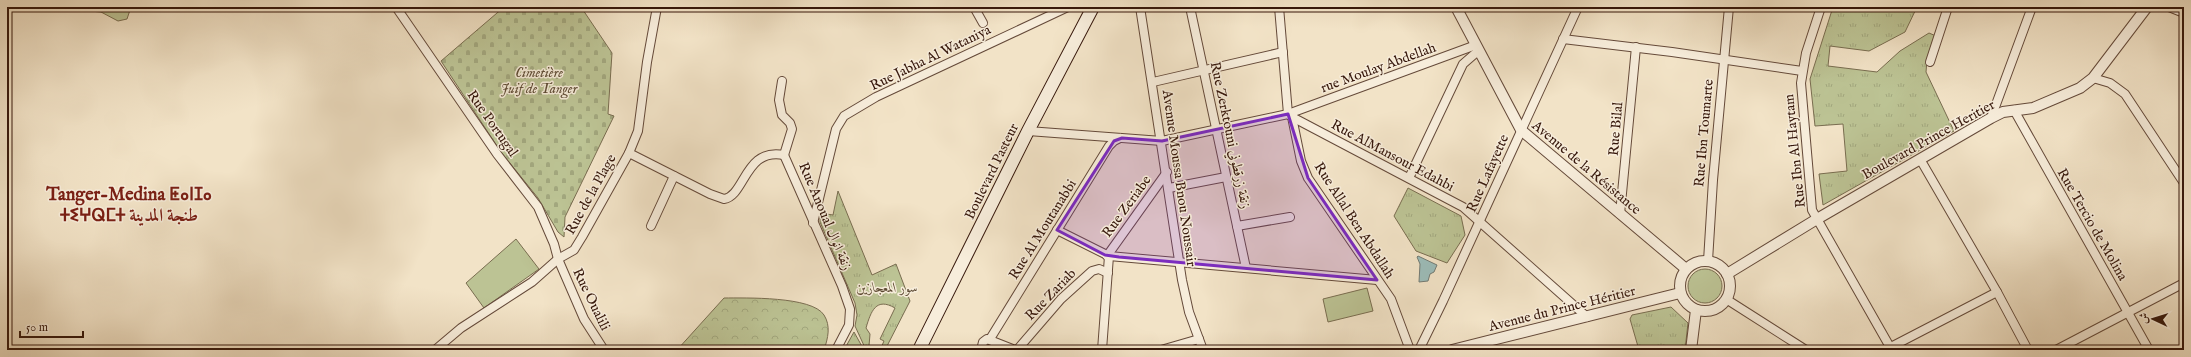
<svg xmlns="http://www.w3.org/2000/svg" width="2191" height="357" font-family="'IM FELL English',Amiri,'Noto Sans Tifinagh',serif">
<defs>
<pattern id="forest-crowns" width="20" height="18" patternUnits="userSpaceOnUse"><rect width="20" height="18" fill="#bcc394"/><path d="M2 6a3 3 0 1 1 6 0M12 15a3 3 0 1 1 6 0" fill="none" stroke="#a2a77e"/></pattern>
<pattern id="cemetery-stones" width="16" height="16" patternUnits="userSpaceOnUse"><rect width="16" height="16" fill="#bcc394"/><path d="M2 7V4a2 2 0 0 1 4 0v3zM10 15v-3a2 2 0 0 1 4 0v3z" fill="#a2a77e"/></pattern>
<pattern id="park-tufts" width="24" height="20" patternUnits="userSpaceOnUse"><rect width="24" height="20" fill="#bcc394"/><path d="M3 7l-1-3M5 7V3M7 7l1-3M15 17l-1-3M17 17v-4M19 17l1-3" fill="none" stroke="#a2a77e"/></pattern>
</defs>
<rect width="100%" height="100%" fill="#f2e3c7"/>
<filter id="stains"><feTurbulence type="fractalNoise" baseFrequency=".005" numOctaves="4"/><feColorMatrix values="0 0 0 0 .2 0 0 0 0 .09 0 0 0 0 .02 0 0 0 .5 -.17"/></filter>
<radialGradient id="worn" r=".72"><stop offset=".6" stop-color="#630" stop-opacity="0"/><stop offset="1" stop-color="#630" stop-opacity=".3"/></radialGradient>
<!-- grass -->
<g fill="#bcc394" stroke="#796d50">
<polygon points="67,7 114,10 115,7 131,7 127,19 118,21 101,12 67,9"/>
<polygon points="516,239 539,269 484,308 466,283"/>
<circle cx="1705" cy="286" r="17"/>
<polygon points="1367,288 1373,311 1328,322 1323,299"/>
</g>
<!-- forest -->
<path fill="url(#forest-crowns)" stroke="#796d50" d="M724 298C745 298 812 296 824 315 831 326 828 338 824 350H764L736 348 729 350H677Z"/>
<!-- cemetery -->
<polygon fill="url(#cemetery-stones)" stroke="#796d50" points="504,7 581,7 612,53 608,114 614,116 565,217 564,237 558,232 538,198 501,152 441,61"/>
<!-- park -->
<g fill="url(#park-tufts)" stroke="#796d50">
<polygon points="1833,7 1917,7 1905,32 1869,51 1830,46 1828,66 1877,72 1900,51 1929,33 1936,36 1927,60 1926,72 1954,131 1823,205 1819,174 1847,171 1843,124 1815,126 1810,79"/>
<polygon points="1408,188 1461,216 1465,235 1447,263 1416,251 1394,216"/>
<path d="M838 191 872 275 896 264 910 301 885 350H880L884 341 880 339 895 308C876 297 871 311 866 328L870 334 869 346 872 347 870 350H866L855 326 857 315 855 303 820 222V213L833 215Z"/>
<polygon points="1671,307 1688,323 1685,350 1639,350 1630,319 1632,315"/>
<polygon points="854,332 864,350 844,350"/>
</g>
<!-- water -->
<polygon fill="#9cbdba" stroke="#737b74" points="1418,256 1437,265 1434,272 1430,274 1428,281 1419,282 1420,264 1417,257"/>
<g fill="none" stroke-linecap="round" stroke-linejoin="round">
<!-- minor casing -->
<g stroke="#654a3a" stroke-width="10">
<g id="minor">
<polyline points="396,7 497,154 538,207 554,244 558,259 584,319 604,350"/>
<polyline points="974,7 983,23"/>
<polyline points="1140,7 1182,280 1189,312 1203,350"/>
<polyline points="1190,7 1246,268"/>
<polyline points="1279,7 1288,114 1292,117 1301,161 1308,178 1391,299 1410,350"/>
<polyline points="1821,7 1806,53 1801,83 1812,210 1890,347"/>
<polyline points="2169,7 2184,13"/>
<polyline points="1563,39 1672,52 1802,71"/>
<polyline points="1930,62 1948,7"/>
<polyline points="2093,78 2110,83 2125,94 2184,183"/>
<polyline points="782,81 779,100 782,115 790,123 792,129 784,155"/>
<polyline points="1153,82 1283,52"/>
<polyline points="2014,110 2149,350"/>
<polyline points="1292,117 1463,207 1587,317"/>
<polyline points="1991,118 2032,7"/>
<polyline points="1028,131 1162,141 1288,114 1476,45"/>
<path d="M629 153 710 194 724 199C745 196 745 147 784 155"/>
<polyline points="784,155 842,286 850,309 849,325 836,350"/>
<polyline points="1920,159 1997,292 2028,350"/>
<polyline points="1409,178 1463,64 1478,51"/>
<polyline points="1169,188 1226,177"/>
<polyline points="1620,214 1636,47"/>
<polyline points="813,223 836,129 844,116 876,97 1068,7"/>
<polyline points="651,226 674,176"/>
<polyline points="1237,226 1290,217"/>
<polyline points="1057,230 1109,256 1377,280"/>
<polyline points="1107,256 1167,172"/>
<polyline points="1708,261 1713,180 1729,7"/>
<polyline points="1726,299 1806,350"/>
<polyline points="990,339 1109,146 1114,141 1120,138"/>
<polyline points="435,350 461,328 532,282 558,259 574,250 582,237 629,153 638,131 647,62 657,7"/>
<polyline points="981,350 983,342 987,339 1015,350"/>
<polyline points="1017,350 1061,299 1092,271 1099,269 1108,273"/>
<polyline points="1102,350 1109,256"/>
<polyline points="1161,350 1199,339"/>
<polyline points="1419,350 1443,301 1578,7"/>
<polyline points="1885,350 1997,292"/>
<polyline points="2056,350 2184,283"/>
</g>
</g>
<!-- tertiary casing -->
<g stroke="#654a3a" stroke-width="12">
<g id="tertiary">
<polyline points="1456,7 1521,130 1686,269"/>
<circle cx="1705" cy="286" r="25"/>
<polyline points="1727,274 1817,219 1991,118 2003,112 2033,108 2080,88 2093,78 2147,7"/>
<polyline points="1452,350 1680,293"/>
<polyline points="1691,350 1696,310"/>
</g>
</g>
<!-- secondary casing -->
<g stroke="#36170b" stroke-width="14">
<polyline id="secondary" points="919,350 1028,131 1093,7"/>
</g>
<!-- minor -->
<use href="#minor" stroke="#f7eddb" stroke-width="8"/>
<!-- tertiary -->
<use href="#tertiary" stroke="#f7eddb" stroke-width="10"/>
<!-- secondary -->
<use href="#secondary" stroke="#f7eddb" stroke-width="12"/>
</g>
<!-- marked area -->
<path fill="#7b2cbf" fill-opacity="0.2" stroke="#7b2cbf" stroke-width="3" stroke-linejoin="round" d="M1288 114 1308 178 1377 280 1119 257 1105 255 1057 230 1114 141 1122 138 1162 141Z"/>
<g text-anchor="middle" stroke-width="3" stroke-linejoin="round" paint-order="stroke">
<!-- street labels -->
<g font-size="14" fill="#36170b" stroke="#f7eddb">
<text transform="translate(930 57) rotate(-26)" y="5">Rue Jabha Al Wataniya</text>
<text transform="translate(1378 67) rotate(-20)" y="5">rue Moulay Abdellah</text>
<text transform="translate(493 123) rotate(55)" y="5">Rue Portugal</text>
<text transform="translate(1615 129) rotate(-85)" y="5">Rue Bilal</text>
<text transform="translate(1703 133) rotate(-85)" y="5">Rue Ibn Toumarte</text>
<text transform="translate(1231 135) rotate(78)" y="5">Rue Zerktouni زنقة زرقطوني</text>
<text transform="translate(1928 139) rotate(-29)" y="5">Boulevard Prince Heritier</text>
<text transform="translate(1794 151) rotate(-96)" y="5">Rue Ibn Al Haytam</text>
<text transform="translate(1393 155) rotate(28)" y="5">Rue AlMansour Edahbi</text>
<text transform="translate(1587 167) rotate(40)" y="5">Avenue de la Résistance</text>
<text transform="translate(991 171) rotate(-64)" y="5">Boulevard Pasteur</text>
<text transform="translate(1487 173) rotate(-66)" y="5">Rue Lafayette</text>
<text transform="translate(1180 178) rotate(82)" y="5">Avenue Moussa Bnou Noussair</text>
<text transform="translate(590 194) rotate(-61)" y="5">Rue de la Plage</text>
<text transform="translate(1126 206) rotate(-54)" y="5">Rue Zeriabe</text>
<text transform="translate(826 216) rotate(67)" y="5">Rue Anoual زنقة انوال</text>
<text transform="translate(1355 220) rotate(57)" y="5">Rue Allal Ben Abdallah</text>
<text transform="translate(2093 224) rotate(60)" y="5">Rue Tercio de Molina</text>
<text transform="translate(1042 229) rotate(-58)" y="5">Rue Al Moutanabbi</text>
<text transform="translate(1050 294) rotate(-46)" y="5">Rue Zariab</text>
<text transform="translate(592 299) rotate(64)" y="5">Rue Oualili</text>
<text transform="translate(1562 308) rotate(-14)" y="5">Avenue du Prince Héritier</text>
</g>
<!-- park labels -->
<g font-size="14" font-style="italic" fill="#5e4b34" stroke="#f7eddb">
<text x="539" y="77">Cimetière<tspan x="539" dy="16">Juif de Tanger</tspan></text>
<text x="887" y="292">سور المعجازين</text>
</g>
<!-- district labels -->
<g font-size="18" font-weight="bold" fill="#7a1f14" stroke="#f7eddb">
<text x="129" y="200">Tanger-Medina ⵟⴰⵏⵊⴰ<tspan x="129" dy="21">ⵜⵉⵖⵕⵎⵜ طنجة المدينة</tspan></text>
</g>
</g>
<!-- margin -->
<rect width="2191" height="357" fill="none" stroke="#f2e3c7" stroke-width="24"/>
<rect x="8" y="8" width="2175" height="341" fill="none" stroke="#36170b" stroke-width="2"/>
<rect x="12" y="12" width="2167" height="333" fill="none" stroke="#36170b"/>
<!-- north arrow -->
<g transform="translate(2153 319) rotate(274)" stroke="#f7eddb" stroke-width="3" paint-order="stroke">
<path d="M0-3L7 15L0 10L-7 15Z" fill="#36170b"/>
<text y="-6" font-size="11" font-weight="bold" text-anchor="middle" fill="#36170b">ش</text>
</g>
<!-- scale -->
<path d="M20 331v6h63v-6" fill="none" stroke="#36170b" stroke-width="2"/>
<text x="26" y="331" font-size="12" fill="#36170b" stroke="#f7eddb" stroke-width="3" paint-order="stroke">50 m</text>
<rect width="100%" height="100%" filter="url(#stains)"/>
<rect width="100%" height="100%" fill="url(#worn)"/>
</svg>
